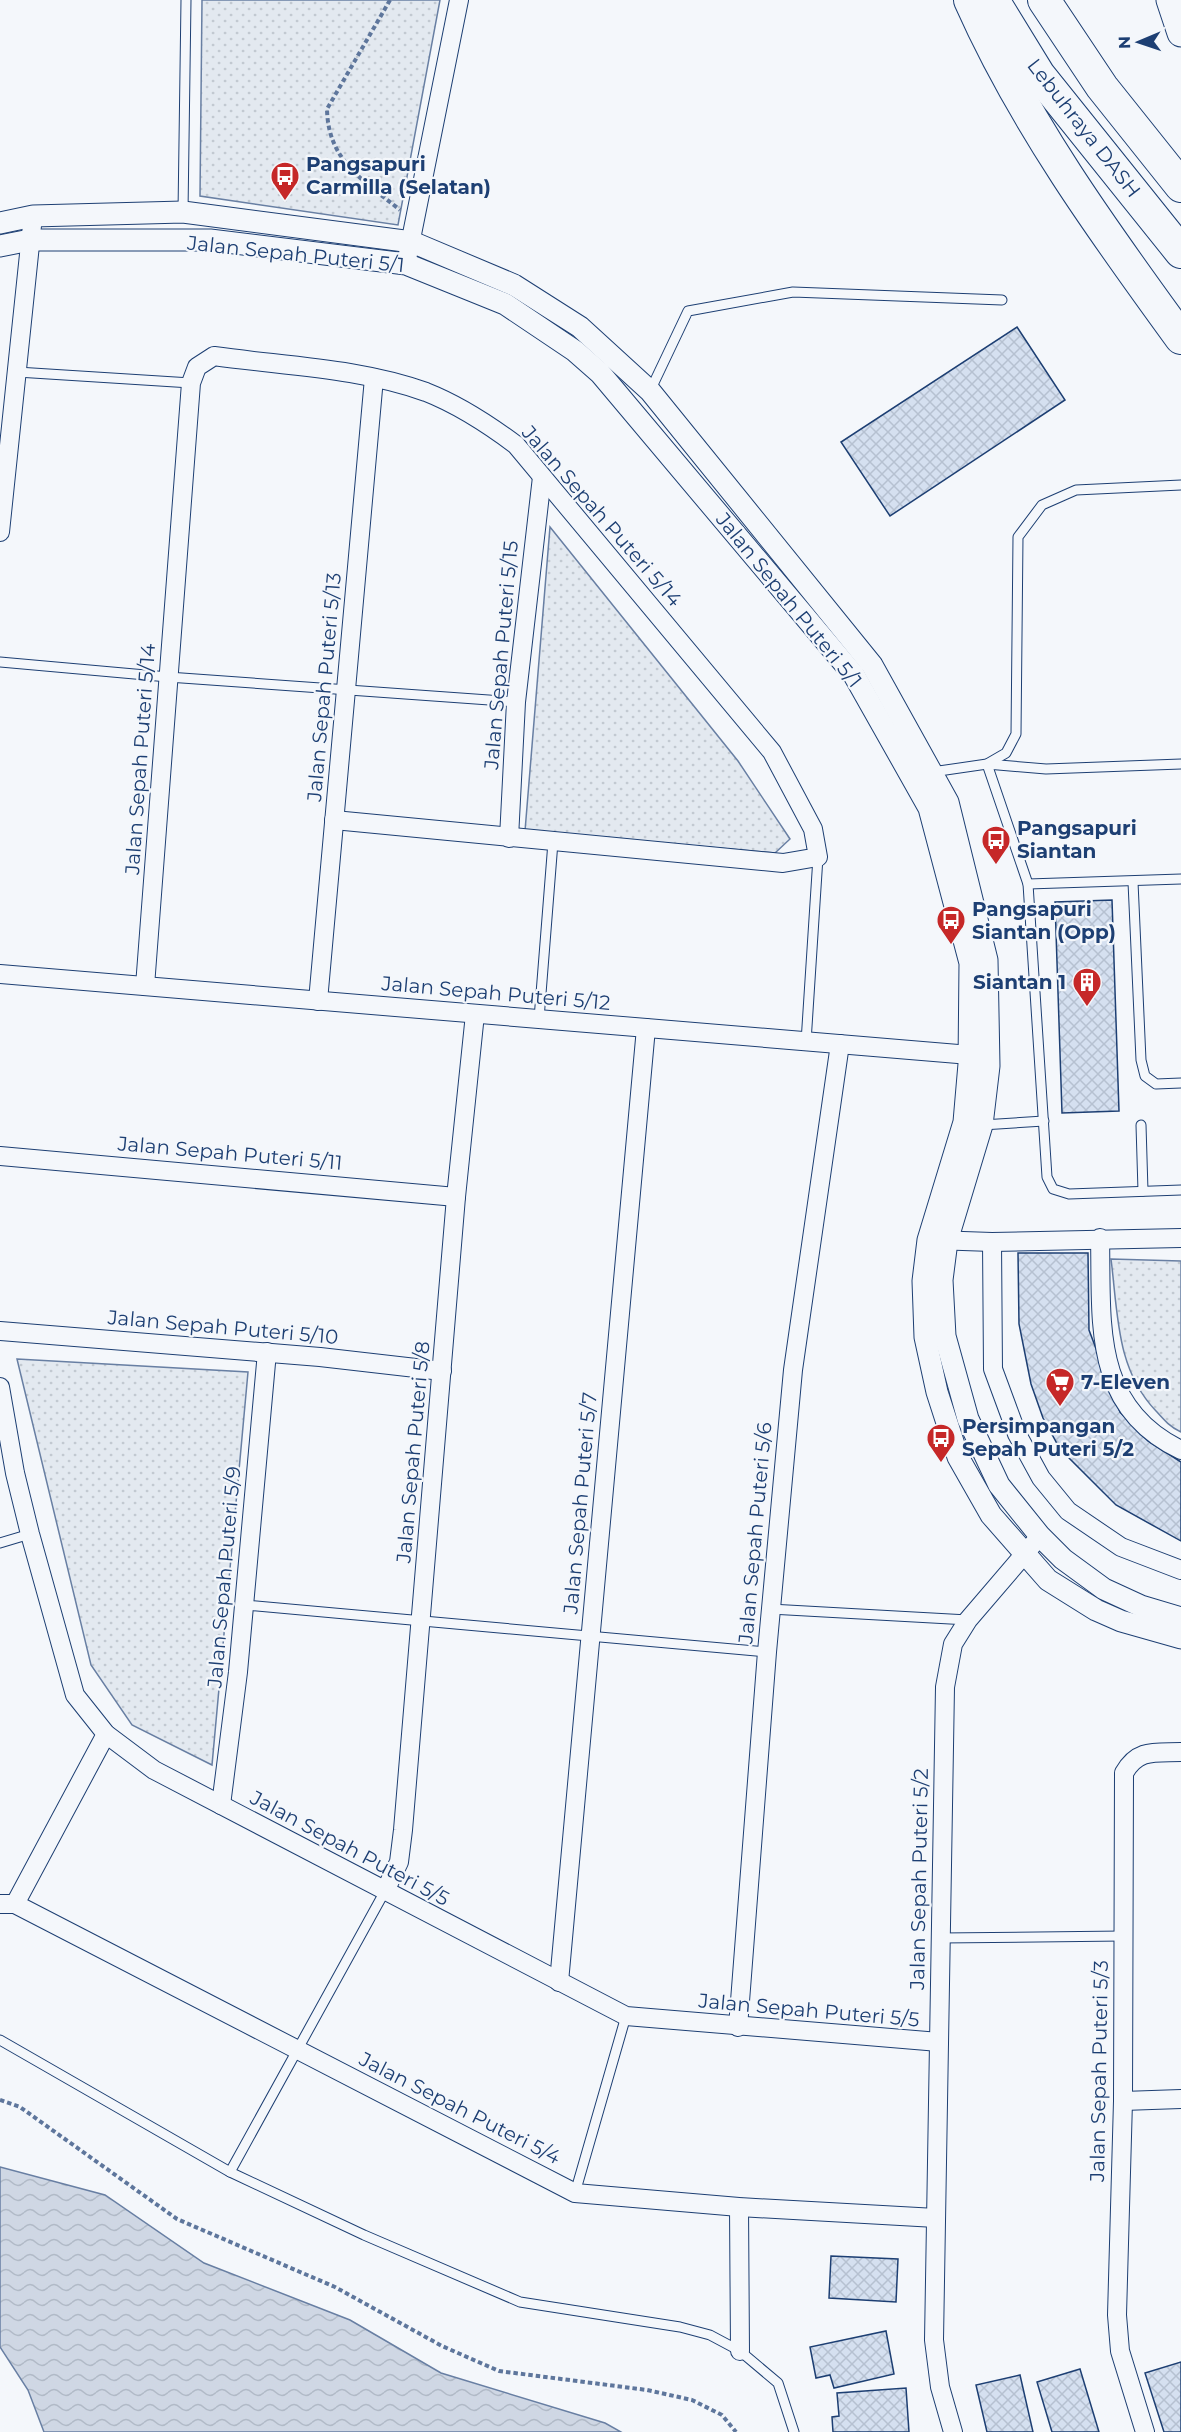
<svg xmlns="http://www.w3.org/2000/svg" width="1181" height="2432" font-family="Montserrat,sans-serif">
<defs>
<pattern id="grass-dots" width="8" height="8" patternUnits="userSpaceOnUse" patternTransform="scale(1.5)"><rect width="8" height="8" fill="#e3e9f0"/><path d="M2 2h.1M6 6h.1" fill="none" stroke="#c2c9d1" stroke-width="1.8" stroke-linecap="round"/></pattern>
<pattern id="water-waves" width="16" height="10" patternUnits="userSpaceOnUse" patternTransform="scale(1.5)"><rect width="16" height="10" fill="#cfd7e4"/><path d="M0 5q4-4 8 0t8 0" fill="none" stroke="#b1bac7"/></pattern>
<pattern id="building-cross-hatch" width="8" height="8" patternUnits="userSpaceOnUse" patternTransform="scale(1.5)"><rect width="8" height="8" fill="#d5e0f0"/><path d="M0 0l8 8M0 8l8-8" fill="none" stroke="#b6c1d1"/></pattern>
</defs>
<rect width="100%" height="100%" fill="#f4f7fb"/>
<!-- grass -->
<g fill="url(#grass-dots)" stroke="#687fa3" stroke-width="1.5">
<polygon points="202,0 440,0 398,225 200,196"/>
<polygon points="550,527 738,761 790,839 775,853 525,831"/>
<path d="M1111 1259 1181 1261V1432C1170 1427 1164 1420 1156 1411 1116 1369 1118 1314 1111 1259Z"/>
<polygon points="17,1359 248,1372 212,1765 132,1725 91,1665"/>
</g>
<!-- water -->
<polygon fill="url(#water-waves)" stroke="#687fa3" stroke-width="1.5" points="0,2167 105,2195 204,2263 350,2320 441,2373 605,2423 621,2432 44,2432 28,2390 0,2347"/>
<!-- building -->
<g fill="url(#building-cross-hatch)" stroke="#1d3f73" stroke-width="1.5">
<polygon points="1017,327 1065,400 890,516 841,442"/>
<polygon points="1112,900 1119,1111 1062,1113 1055,902"/>
<polygon points="1018,1253 1088,1253 1089,1330 1120,1412 1148,1441 1181,1462 1181,1541 1116,1505 1060,1449 1043,1418 1031,1384 1019,1324"/>
<polygon points="831,2256 898,2259 896,2302 829,2298"/>
<polygon points="886,2331 894,2374 834,2388 830,2375 816,2378 810,2347"/>
<polygon points="1181,2362 1181,2432 1164,2432 1145,2373"/>
<polygon points="1080,2369 1099,2432 1052,2432 1037,2382"/>
<polygon points="1020,2375 1033,2432 987,2432 976,2385"/>
<polygon points="906,2388 909,2432 833,2432 832,2417 839,2416 837,2393"/>
</g>
<g fill="none" stroke-linecap="round" stroke-linejoin="round">
<!-- service casing -->
<g stroke="#1d3f73" stroke-width="11">
<g id="service">
<polyline points="183,212 186,0"/>
<polyline points="17,372 191,383"/>
<polyline points="650,391 688,311 793,292 1002,300"/>
<polyline points="0,662 168,677 516,702"/>
<polyline points="1181,764 1046,769 987,764 1028,884 1047,1177 1053,1189 1069,1194 1181,1190"/>
<polyline points="932,772 987,764 1006,753 1016,734 1018,537 1042,505 1076,490 1181,485"/>
<polyline points="1133,882 1141,1060 1145,1076 1156,1084 1181,1083"/>
<polyline points="1028,884 1181,879"/>
<polyline points="539,1019 553,842"/>
<polyline points="806,1042 818,857"/>
<polyline points="982,1125 1044,1121"/>
<polyline points="1141,1125 1143,1191"/>
<polyline points="0,1543 30,1534"/>
<polyline points="245,1605 767,1652"/>
<polyline points="770,1609 968,1620"/>
<polyline points="941,1938 1123,1936"/>
<polyline points="0,2040 230,2172 364,2235 520,2302 680,2327 710,2335 740,2351 778,2383 794,2432"/>
<polyline points="230,2172 385,1891"/>
<polyline points="575,2193 626,2016"/>
</g>
</g>
<!-- minor casing -->
<g stroke="#1d3f73" stroke-width="20">
<g id="minor">
<polyline points="406,264 459,0"/>
<polyline points="0,532 33,216"/>
<polyline points="509,838 516,702 542,477"/>
<polyline points="0,974 982,1056"/>
<path d="M145 986 191 383 197 367 214 356C284 366 360 368 426 392 459 405 488 424 516 445L772 752 813 829 818 857 783 863 334 820"/>
<polyline points="318,1001 374,378"/>
<polyline points="0,1156 456,1197"/>
<path d="M1100 1238C1102 1322 1091 1407 1181 1450"/>
<polyline points="934,1240 992,1242 1181,1238"/>
<polyline points="992,1242 993,1369 1017,1434 1041,1478 1068,1511 1121,1547 1181,1570"/>
<polyline points="0,1331 320,1357 442,1371"/>
<polyline points="0,1387 15,1473 30,1534 75,1695 106,1734 154,1770 626,2016 939,2042"/>
<polyline points="221,1805 238,1672 267,1352"/>
<polyline points="385,1891 399,1862 403,1830 456,1197 475,1014"/>
<polyline points="0,1904 15,1904 575,2193 739,2207 936,2218"/>
<polyline points="15,1904 106,1734"/>
<polyline points="559,1982 646,1028"/>
<polyline points="738,2027 767,1652 793,1370 840,1044"/>
<polyline points="1123,2101 1181,2099"/>
<polyline points="739,2207 740,2351"/>
<polyline points="953,2432 940,2387 934,2340 945,1687 953,1644 968,1620 1040,1536"/>
<path d="M1145 2432 1120 2351 1117 2315 1123 2101 1124 1773C1138 1748 1156 1753 1181 1752"/>
</g>
</g>
<!-- tertiary casing -->
<g stroke="#1d3f73" stroke-width="23">
<g id="tertiary">
<polyline points="0,223 33,216 183,212 412,242 514,285 580,327 650,391 872,665 948,802 987,960 989,1066 982,1125 947,1241 942,1280 945,1336 968,1419 999,1485 1040,1536 1063,1559 1104,1589 1141,1606 1181,1618"/>
<polyline points="0,246 30,240 210,240 406,264 505,304 575,351 600,373 854,675 929,808 970,963 969,1064 964,1122 928,1240 923,1281 925,1337 937,1392 958,1457 991,1515 1048,1580 1096,1610 1121,1621 1181,1638"/>
</g>
</g>
<!-- primary casing -->
<g stroke="#1d3f73" stroke-width="29">
<polyline id="primary" points="1170,0 1181,33"/>
</g>
<!-- motorway casing -->
<g stroke="#1d3f73" stroke-width="34">
<g id="motorway">
<path d="M970 0C1024 122 1103 231 1181 338"/>
<polyline points="993,0 1039,75 1181,252"/>
<polyline points="1044,0 1102,87 1181,186"/>
</g>
</g>
<!-- path -->
<g stroke="#5e769c" stroke-width="4" stroke-dasharray="4.5 3" stroke-linecap="butt">
<path d="M390 0 327 109C328 161 363 180 400 210"/>
<polyline points="0,2100 20,2107 177,2219 335,2287 442,2346 499,2371 647,2390 692,2400 722,2415 736,2432"/>
</g>
<!-- service -->
<use href="#service" stroke="#f4f7fb" stroke-width="9"/>
<!-- minor -->
<use href="#minor" stroke="#f4f7fb" stroke-width="18"/>
<!-- tertiary -->
<use href="#tertiary" stroke="#f4f7fb" stroke-width="21"/>
<!-- primary -->
<use href="#primary" stroke="#f4f7fb" stroke-width="27"/>
<!-- motorway -->
<use href="#motorway" stroke="#f4f7fb" stroke-width="32"/>
</g>
<!-- icons -->
<defs>
<g id="bus-pin" transform="scale(1.5)"><path d="M0 17L-7.5 6A9.5 9.5 0 1 1 7.5 6Z" fill="#c62828" stroke="#f4f7fb"/><path d="M-5-6H5V4H4V6H2V4H-2V6H-4V4H-5ZM-3.5-4V0h7V-4ZM-3.5 1.2v1.5H-2V1.2ZM2 1.2v1.5H3.5V1.2Z" fill="#fff"/></g>
<g id="building-pin" transform="scale(1.5)"><path d="M0 17L-7.5 6A9.5 9.5 0 1 1 7.5 6Z" fill="#c62828" stroke="#f4f7fb"/><path d="M-4-6H4V6H1V3H-1V6H-4ZM-2.5-4.3h1.7v1.8h-1.7ZM.8-4.3h1.7v1.8H.8ZM-2.5-1h1.7V.8h-1.7ZM.8-1h1.7V.8H.8Z" fill="#fff"/></g>
<g id="supermarket-pin" transform="scale(1.5)"><path d="M0 17L-7.5 6A9.5 9.5 0 1 1 7.5 6Z" fill="#c62828" stroke="#f4f7fb"/><path d="M-6-5.5h2.5l.6 2H6L4.5 2H-2.5L-4.4-4H-6ZM-1.5 3.2a1.3 1.3 0 1 0 .1 0ZM3 3.2a1.3 1.3 0 1 0 .1 0Z" fill="#fff"/></g>
</defs>
<g fill-rule="evenodd">
<use href="#bus-pin" x="285" y="176"/>
<use href="#bus-pin" x="996" y="840"/>
<use href="#bus-pin" x="951" y="920"/>
<use href="#building-pin" x="1087" y="982"/>
<use href="#supermarket-pin" x="1060" y="1382"/>
<use href="#bus-pin" x="941" y="1438"/>
</g>
<g text-anchor="middle" stroke-width="4.5" stroke-linejoin="round" paint-order="stroke">
<!-- street labels -->
<g font-size="20" fill="#1d3f73" stroke="#f4f7fb">
<text transform="translate(1084 128) rotate(52)" y="7">Lebuhraya DASH</text>
<text transform="translate(296 254) rotate(6)" y="7">Jalan Sepah Puteri 5/1</text>
<text transform="translate(602 516) rotate(49)" y="7">Jalan Sepah Puteri 5/14</text>
<text transform="translate(789 600) rotate(51)" y="7">Jalan Sepah Puteri 5/1</text>
<text transform="translate(501 655) rotate(-85)" y="7">Jalan Sepah Puteri 5/15</text>
<text transform="translate(324 687) rotate(-85)" y="7">Jalan Sepah Puteri 5/13</text>
<text transform="translate(140 759) rotate(-86)" y="7">Jalan Sepah Puteri 5/14</text>
<text transform="translate(496 993) rotate(5)" y="7">Jalan Sepah Puteri 5/12</text>
<text transform="translate(230 1153) rotate(5)" y="7">Jalan Sepah Puteri 5/11</text>
<text transform="translate(223 1327) rotate(5)" y="7">Jalan Sepah Puteri 5/10</text>
<text transform="translate(413 1452) rotate(-85)" y="7">Jalan Sepah Puteri 5/8</text>
<text transform="translate(580 1503) rotate(-85)" y="7">Jalan Sepah Puteri 5/7</text>
<text transform="translate(755 1533) rotate(-85)" y="7">Jalan Sepah Puteri 5/6</text>
<text transform="translate(224 1577) rotate(-85)" y="7">Jalan Sepah Puteri 5/9</text>
<text transform="translate(350 1848) rotate(28)" y="7">Jalan Sepah Puteri 5/5</text>
<text transform="translate(919 1879) rotate(-89)" y="7">Jalan Sepah Puteri 5/2</text>
<text transform="translate(809 2010) rotate(5)" y="7">Jalan Sepah Puteri 5/5</text>
<text transform="translate(1099 2071) rotate(-89)" y="7">Jalan Sepah Puteri 5/3</text>
<text transform="translate(460 2108) rotate(27)" y="7">Jalan Sepah Puteri 5/4</text>
</g>
<!-- poi labels -->
<g font-size="20" font-weight="bold" fill="#1d3f73" stroke="#f4f7fb" text-anchor="start">
<text x="306" y="171">Pangsapuri<tspan x="306" dy="23">Carmilla (Selatan)</tspan></text>
<text x="1017" y="835">Pangsapuri<tspan x="1017" dy="23">Siantan</tspan></text>
<text x="972" y="916">Pangsapuri<tspan x="972" dy="23">Siantan (Opp)</tspan></text>
<text x="1066" y="989" text-anchor="end">Siantan 1</text>
<text x="1081" y="1389">7-Eleven</text>
<text x="962" y="1433">Persimpangan<tspan x="962" dy="23">Sepah Puteri 5/2</tspan></text>
</g>
</g>
<!-- north arrow -->
<g transform="translate(1139 42) rotate(268)" stroke="#f4f7fb" stroke-width="4.5" paint-order="stroke">
<path d="M0-4.5L10 22L0 15L-10 22Z" fill="#1d3f73"/>
<text y="-9" font-size="16" font-weight="bold" text-anchor="middle" fill="#1d3f73">N</text>
</g>
</svg>
